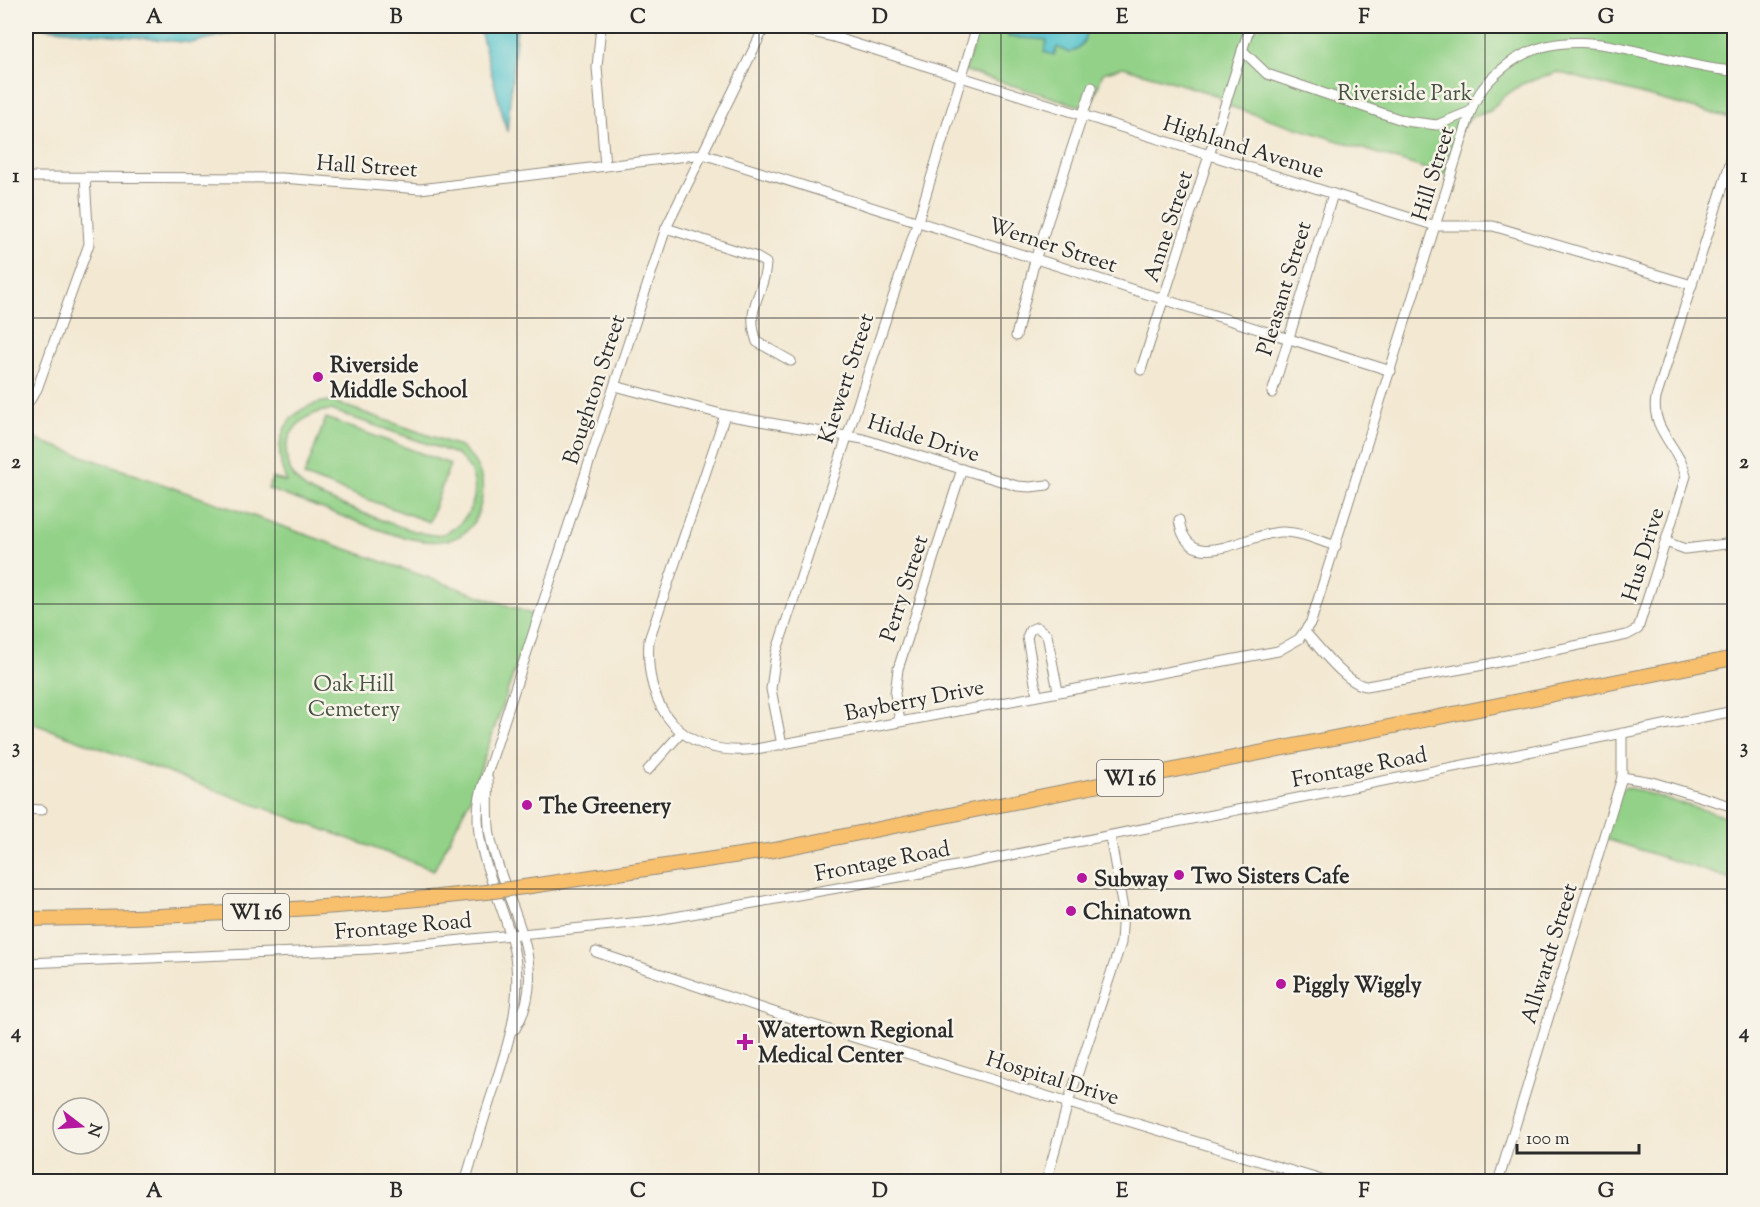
<svg xmlns="http://www.w3.org/2000/svg" width="1760" height="1207" font-family="'Sorts Mill Goudy',serif">
<rect width="100%" height="100%" fill="#f7f3e8"/>
<filter id="ink" filterUnits="userSpaceOnUse"><feTurbulence type="fractalNoise" baseFrequency=".0167" numOctaves="2"/><feDisplacementMap in="SourceGraphic" scale="12" xChannelSelector="R" yChannelSelector="G"/><feConvolveMatrix kernelMatrix="1 2 1 2 8 2 1 2 1" color-interpolation-filters="sRGB"/></filter>
<filter id="wash" filterUnits="userSpaceOnUse"><feTurbulence type="fractalNoise" baseFrequency=".008" numOctaves="4" result="noise"/><feDisplacementMap in="SourceGraphic" scale="24" xChannelSelector="R" yChannelSelector="G"/><feGaussianBlur stdDeviation="1.35" result="paint"/><feColorMatrix in="noise" values="0 0 0 0 0 0 0 0 0 0 0 0 0 0 0 0 0 1.4 0 .05"/><feComposite in="paint" operator="in"/></filter>
<g filter="url(#wash)">
<rect width="100%" height="100%" fill="#f3e8d2"/>
<!-- green -->
<g fill="#92d187" stroke="#5e7e59" stroke-width="1.5" fill-rule="evenodd">
<polygon points="979,26 1734,26 1734,119 1557,72 1522,84 1502,98 1490,111 1472,117 1458,132 1445,175 1229,106 1216,95 1123,67 1103,73 1090,109 965,71"/>
<path d="M331 401 459 446C475 457 485 476 482 497 472 571 392 534 350 519 323 509 296 499 268 489L272 478 287 482C269 442 285 405 331 401ZM331 410 456 454C470 465 477 480 474 498 470 516 455 533 437 535 415 536 339 503 315 494 269 472 281 414 331 410Z"/>
<polygon points="326,418 450,464 429,522 304,476"/>
<polygon points="26,436 534,615 469,801 434,870 26,721"/>
<polygon points="1626,787 1734,819 1734,880 1603,838 1619,792"/>
</g>
<!-- water -->
<g fill="#58c5cd" stroke="#42787c" stroke-width="1.5">
<polygon points="26,26 258,26 192,43"/>
<polygon points="479,26 517,26 507,132"/>
<path d="M1009 26H1085C1088 39 1082 48 1069 53L1057 47 1054 55 1044 52 1047 40 1008 37Z"/>
</g>
</g>
<g filter="url(#ink)">
<g fill="none" stroke-linecap="round" stroke-linejoin="round">
<!-- minor casing -->
<g stroke="#8f8a7e" stroke-width="11">
<g id="minor">
<polyline points="601,26 597,67 605,166"/>
<polyline points="788,26 837,38 1436,226 1493,226 1692,285"/>
<polyline points="837,38 841,26"/>
<polyline points="1242,50 1267,74 1405,121 1437,125 1471,111"/>
<polyline points="26,177 282,178 420,189 703,154 1391,371"/>
<path d="M666 228 754 256 766 263C765 295 744 305 757 342L791 361"/>
<polyline points="1016,336 1035,260 1092,87"/>
<polyline points="1141,370 1250,26"/>
<polyline points="615,386 725,415 863,439 1017,486 1030,487 1047,485"/>
<polyline points="1272,393 1333,194"/>
<polyline points="26,406 37,389 89,244 85,177"/>
<path d="M725 415 649 640C644 710 683 758 756 749L1278 651 1299 639 1311 622 1471 111C1478 91 1490 78 1507 65 1575 13 1660 67 1734 71"/>
<path d="M1179 520C1188 578 1246 533 1281 532 1299 531 1319 541 1336 546"/>
<polyline points="1666,542 1685,549 1734,543"/>
<path d="M1306 633C1319 647 1347 685 1367 686L1489 664 1627 635 1638 629 1686 476C1680 448 1650 429 1656 398L1734 151"/>
<polyline points="1037,695 1027,637 1030,630 1037,627 1047,635 1058,691"/>
<polyline points="900,721 895,694 898,669 962,469"/>
<polyline points="782,745 771,689 776,653 918,221 977,26"/>
<polyline points="648,770 681,733"/>
<polyline points="1622,777 1652,782 1734,807"/>
<path d="M488 779C489 798 487 817 490 835 501 899 555 965 515 1029"/>
<polyline points="26,809 42,810"/>
<polyline points="596,952 797,1020 1328,1182"/>
<polyline points="26,963 371,949 652,921 916,874 1734,711"/>
<path d="M465 1182C475 1149 484 1117 495 1085 508 1045 520 1008 516 965 511 908 466 852 481 792L666 228 765 26"/>
<polyline points="1046,1182 1068,1103 1121,943 1123,909 1110,836"/>
<polyline points="1498,1182 1622,777 1622,733"/>
</g>
</g>
<!-- highway casing -->
<g stroke="#8f8a7e" stroke-width="16">
<g id="highway">
<polyline points="524,887 774,850 1734,658"/>
<path d="M26 919C180 918 333 909 486 892"/>
</g>
</g>
<!-- minor -->
<use href="#minor" stroke="#fff" stroke-width="9"/>
<!-- highway -->
<use href="#highway" stroke="#f8bf6c" stroke-width="14"/>
<!-- highway-bridge casing -->
<g stroke="#8f8a7e" stroke-width="16" stroke-linecap="butt">
<polyline id="highway-bridge" points="486,892 524,887"/>
</g>
<!-- highway-bridge -->
<use href="#highway-bridge" stroke="#f8bf6c" stroke-width="14"/>
</g>
</g>
<!-- grid -->
<path fill="none" stroke="#2b2b2b" stroke-width="1.5" stroke-opacity="0.55" d="M275 26V1182M517 26V1182M759 26V1182M1001 26V1182M1243 26V1182M1485 26V1182M26 318H1734M26 604H1734M26 889H1734"/>
<!-- markers -->
<g fill="#b5179e" stroke="#f7f3e8" stroke-width="2">
<circle cx="318" cy="377" r="6"/>
<circle cx="527" cy="805" r="6"/>
<circle cx="1179" cy="875" r="6"/>
<circle cx="1082" cy="878" r="6"/>
<circle cx="1071" cy="911" r="6"/>
<circle cx="1281" cy="984" r="6"/>
<path d="M742 1033h6v6h6v6h-6v6h-6v-6h-6v-6h6z"/>
</g>
<g text-anchor="middle" stroke-width="5" stroke-linejoin="round" paint-order="stroke">
<!-- shield labels -->
<g fill="#f7f3e8" stroke="#686764" stroke-width="1.5">
<rect x="1097" y="760" width="66" height="36" rx="4.5"/>
<rect x="223" y="894" width="66" height="36" rx="4.5"/>
</g>
<g font-size="21" font-weight="bold" fill="#2b2b2b">
<text x="1130" y="785">WI 16</text>
<text x="256" y="919">WI 16</text>
</g>
<!-- park labels -->
<g font-size="22" fill="#455442" stroke="#f7f3e8">
<text x="1405" y="100">Riverside Park</text>
<text x="354" y="691">Oak Hill<tspan x="354" dy="25">Cemetery</tspan></text>
</g>
<!-- street labels -->
<g font-size="22" fill="#2b2b2b" stroke="#f7f3e8">
<text transform="translate(1244 146) rotate(17)" y="8">Highland Avenue</text>
<text transform="translate(367 165) rotate(4)" y="8">Hall Street</text>
<text transform="translate(1432 173) rotate(-73)" y="8">Hill Street</text>
<text transform="translate(1167 226) rotate(-72)" y="8">Anne Street</text>
<text transform="translate(1053 244) rotate(18)" y="8">Werner Street</text>
<text transform="translate(1283 288) rotate(-73)" y="8">Pleasant Street</text>
<text transform="translate(845 378) rotate(-72)" y="8">Kiewert Street</text>
<text transform="translate(593 389) rotate(-72)" y="8">Boughton Street</text>
<text transform="translate(924 437) rotate(17)" y="8">Hidde Drive</text>
<text transform="translate(1642 554) rotate(-73)" y="8">Hus Drive</text>
<text transform="translate(903 588) rotate(-72)" y="8">Perry Street</text>
<text transform="translate(914 699) rotate(-11)" y="8">Bayberry Drive</text>
<text transform="translate(1359 766) rotate(-11)" y="8">Frontage Road</text>
<text transform="translate(882 860) rotate(-11)" y="8">Frontage Road</text>
<text transform="translate(403 925) rotate(-5)" y="8">Frontage Road</text>
<text transform="translate(1548 953) rotate(-73)" y="8">Allwardt Street</text>
<text transform="translate(1053 1077) rotate(17)" y="8">Hospital Drive</text>
</g>
<!-- poi labels -->
<g font-size="22" font-weight="bold" fill="#2b2b2b" stroke="#f7f3e8" text-anchor="start">
<text x="330" y="372">Riverside<tspan x="330" dy="25">Middle School</tspan></text>
<text x="539" y="813">The Greenery</text>
<text x="1191" y="883">Two Sisters Cafe</text>
<text x="1094" y="886">Subway</text>
<text x="1083" y="919">Chinatown</text>
<text x="1293" y="992">Piggly Wiggly</text>
<text x="758" y="1037">Watertown Regional<tspan x="758" dy="25">Medical Center</tspan></text>
</g>
</g>
<!-- margin -->
<rect width="1760" height="1207" fill="none" stroke="#f7f3e8" stroke-width="66"/>
<!-- north arrow -->
<g transform="translate(81 1126) rotate(107)"><circle r="28" fill="#f7f3e8" stroke="#a5a39c" stroke-width="1.5"/>
<path d="M0-4.5L10 22L0 15L-10 22Z" fill="#b5179e"/>
<text y="-9" font-size="16" font-weight="bold" text-anchor="middle" fill="#2b2b2b">N</text>
</g>
<!-- scale -->
<path d="M1517 1144v9h122v-9" fill="none" stroke="#2b2b2b" stroke-width="3"/>
<text x="1526" y="1144" font-size="18" fill="#2b2b2b" stroke="#f7f3e8" stroke-width="4.5" paint-order="stroke">100 m</text>
<rect x="33" y="33" width="1694" height="1141" fill="none" stroke="#2b2b2b" stroke-width="2"/>
<g font-size="20" text-anchor="middle" font-weight="bold" fill="#2b2b2b">
<text x="154" y="23">A</text>
<text x="396" y="23">B</text>
<text x="638" y="23">C</text>
<text x="880" y="23">D</text>
<text x="1122" y="23">E</text>
<text x="1364" y="23">F</text>
<text x="1606" y="23">G</text>
<text x="16" y="182">1</text>
<text x="1744" y="182">1</text>
<text x="16" y="468">2</text>
<text x="1744" y="468">2</text>
<text x="16" y="753">3</text>
<text x="1744" y="753">3</text>
<text x="16" y="1038">4</text>
<text x="1744" y="1038">4</text>
<text x="154" y="1197">A</text>
<text x="396" y="1197">B</text>
<text x="638" y="1197">C</text>
<text x="880" y="1197">D</text>
<text x="1122" y="1197">E</text>
<text x="1364" y="1197">F</text>
<text x="1606" y="1197">G</text>
</g>
</svg>
